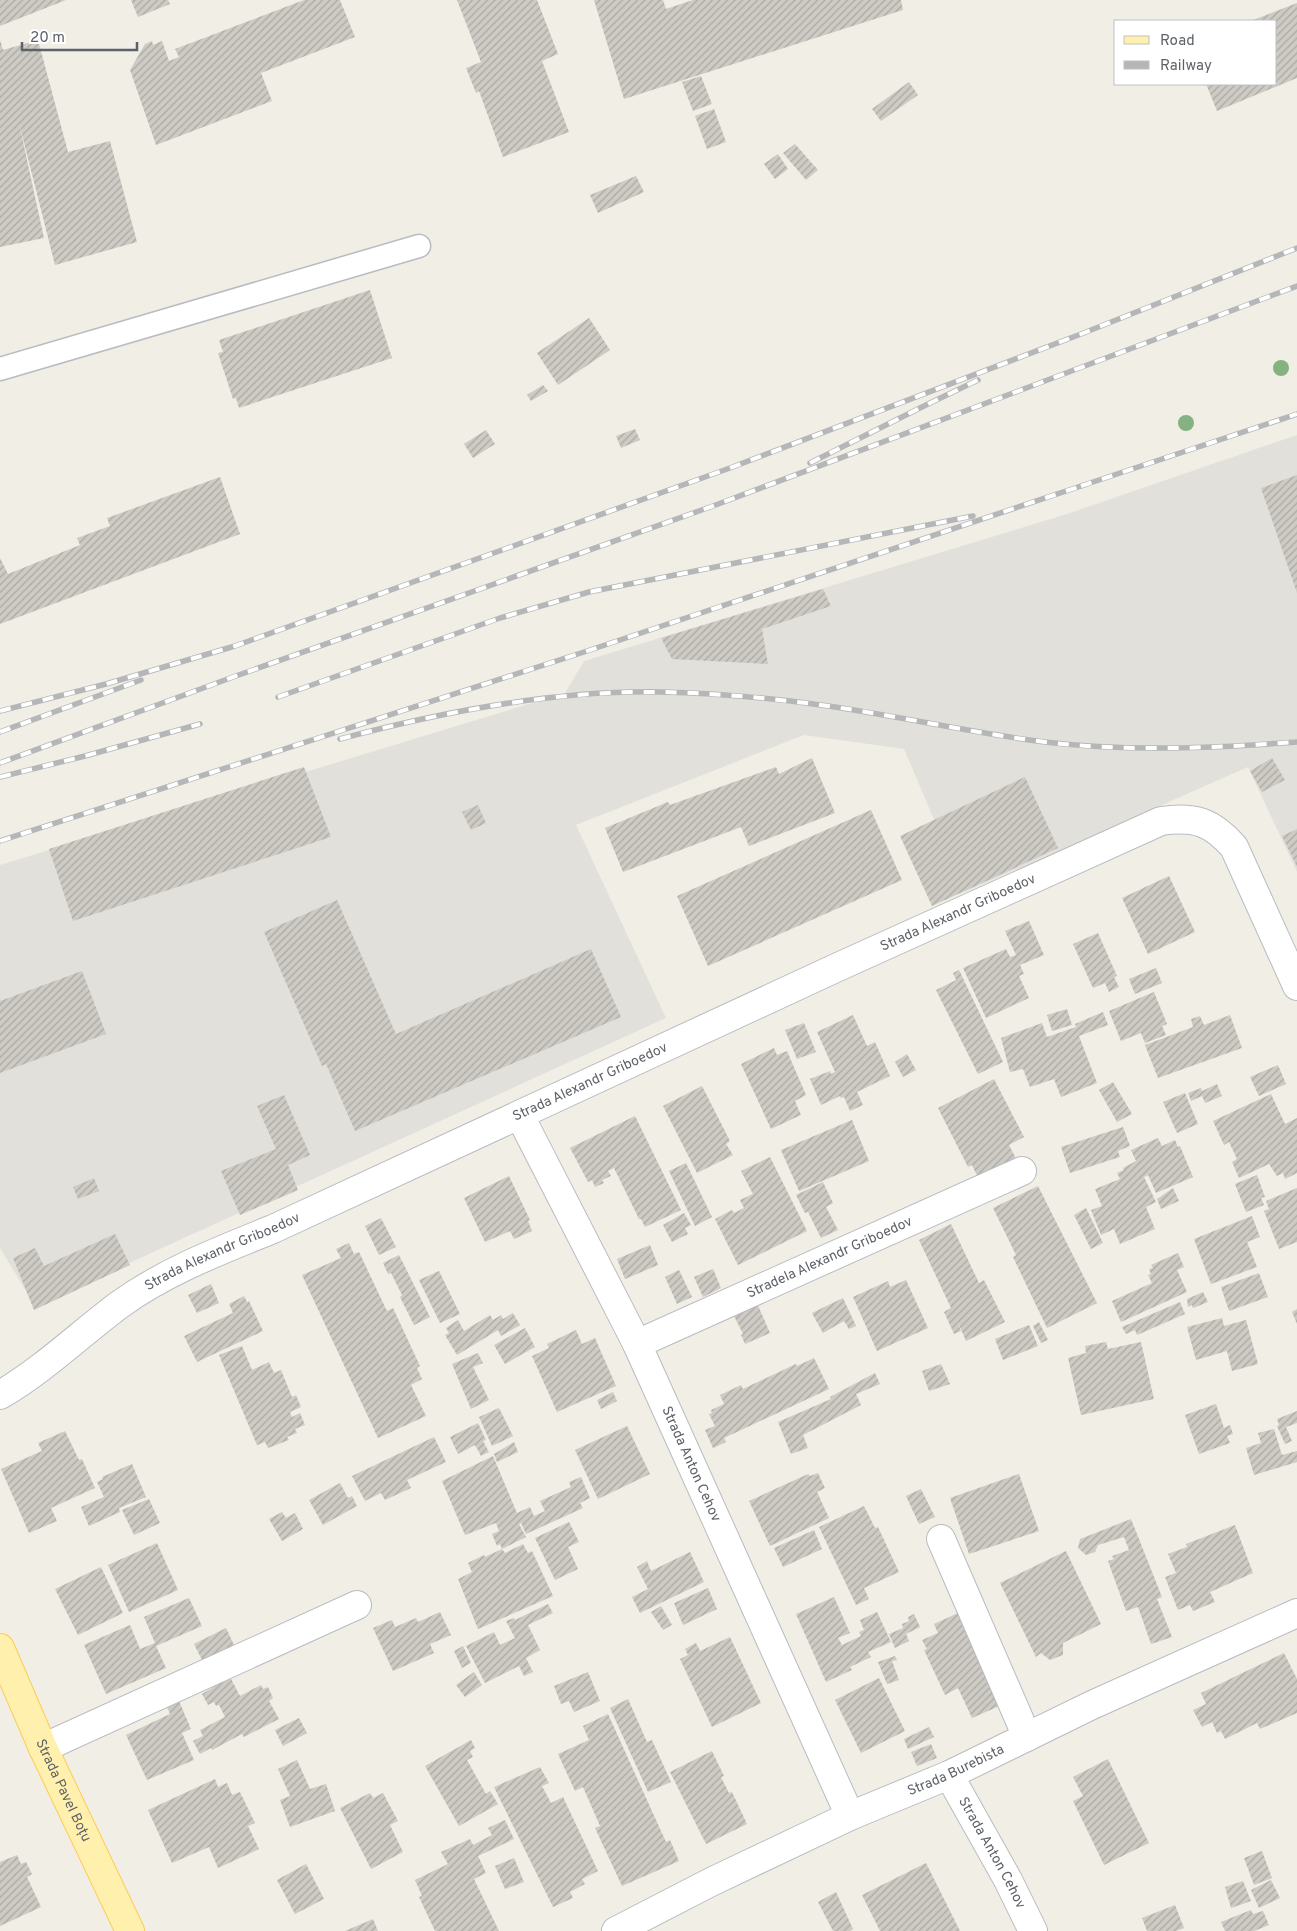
<svg xmlns="http://www.w3.org/2000/svg" width="1297" height="1931" font-family="Overpass,sans-serif">
  <style>
    .industrial { fill: #e2e0da }
    .building { fill: url(#building-hatch) }
    .lines { fill: none; stroke-linecap: round; stroke-linejoin: round }
    .lane-casing { stroke: #b8bcc0; stroke-width: 25 }
    .street-casing { stroke: #b8bcc0; stroke-width: 30 }
    .primary-casing { stroke: #ffcb51; stroke-width: 30 }
    .lane { stroke: #fff; stroke-width: 22 }
    .street { stroke: #fff; stroke-width: 28 }
    .primary { stroke: #fff0ad; stroke-width: 28 }
    .rail-casing { stroke: #b5b6b7; stroke-width: 5.5 }
    .rail { stroke: #fff; stroke-width: 4; stroke-dasharray: 11; stroke-linecap: butt }
    .tree { fill: #84b280 }
    .labels { text-anchor: middle; dominant-baseline: central; stroke-width: 4.5; stroke-linejoin: round; paint-order: stroke }
    .street-label { font-size: 14px; fill: #5d6268; stroke: #fff }
  </style>
  <defs>
    <pattern id="building-hatch" width="6" height="6" patternUnits="userSpaceOnUse" patternTransform="scale(1.25)"><rect width="6" height="6" fill="#cecbc4"/><path d="M-1 1l2-2M0 6l6-6M5 7l2-2" fill="none" stroke="#aaa8a3"/></pattern>
  </defs>
  <rect width="100%" height="100%" fill="#f1eee6"/>
  <polygon class="industrial" points="1297,435 1297,872 1248,767 965,892 904,749 804,735 576,825 666,1018 35,1306 0,1248 0,865 565,693 584,661 1067,514"/>
  <g class="building">
    <polygon points="0,0 66,0 0,26"/>
    <polygon points="131,0 168,0 170,4 138,17"/>
    <polygon points="304,0 340,0 355,37 261,73 272,101 156,145 130,70 145,44 152,41 153,45 162,41 169,61 179,57 175,49"/>
    <polygon points="457,0 537,0 558,54 542,61 569,132 503,157 479,91 476,93 466,68 481,62"/>
    <polygon points="594,0 663,0 666,9 693,0 901,0 903,10 624,99"/>
    <polygon points="1297,3 1297,78 1217,111 1206,84 1276,84 1276,21 1251,21"/>
    <polygon points="0,40 3,50 38,40 68,152 110,141 137,242 55,265 19,123 44,238 0,247"/>
    <polygon points="701,76 712,104 693,111 682,82"/>
    <polygon points="909,82 918,95 881,121 872,109"/>
    <polygon points="714,109 726,142 707,149 695,116"/>
    <polygon points="795,144 818,170 806,180 783,153"/>
    <polygon points="778,154 788,169 775,179 764,164"/>
    <polygon points="636,176 644,192 598,213 590,195"/>
    <polygon points="370,290 392,358 239,408 236,398 233,399 218,353 223,352 219,340"/>
    <polygon points="589,318 610,350 558,385 537,353"/>
    <polygon points="543,385 548,391 531,401 527,395"/>
    <polygon points="635,429 640,440 621,448 616,436"/>
    <polygon points="486,430 495,444 473,458 464,444"/>
    <polygon points="1297,475 1297,593 1261,488"/>
    <polygon points="220,477 240,534 0,624 0,558 8,574 80,545 77,538 110,526 107,518"/>
    <polygon points="823,589 831,606 762,629 768,664 672,659 661,638"/>
    <polygon points="812,758 835,813 749,846 741,827 623,872 605,828 668,802 670,805 776,767 779,774"/>
    <polygon points="1272,758 1285,780 1262,792 1250,771"/>
    <polygon points="304,767 331,837 73,921 49,849"/>
    <polygon points="1025,777 1058,848 932,906 900,836"/>
    <polygon points="478,805 486,823 471,830 462,812"/>
    <polygon points="871,810 902,880 708,966 677,896"/>
    <polygon points="1297,829 1297,867 1282,836"/>
    <polygon points="1169,876 1195,932 1148,954 1122,898"/>
    <polygon points="337,900 396,1034 591,949 621,1017 355,1131 326,1064 322,1066 264,932"/>
    <polygon points="1029,921 1044,955 1020,965 1024,974 1019,976 1029,998 986,1018 963,968 1006,949 1010,957 1016,955 1005,931"/>
    <polygon points="1098,933 1117,976 1114,977 1119,987 1109,992 1105,983 1093,988 1073,944"/>
    <polygon points="1156,968 1162,983 1135,994 1129,979"/>
    <polygon points="959,970 1003,1062 978,1074 936,990 956,980 953,973"/>
    <polygon points="82,971 106,1034 0,1073 0,1001"/>
    <polygon points="1154,992 1167,1024 1162,1026 1166,1035 1145,1043 1141,1033 1121,1041 1109,1011"/>
    <polygon points="1067,1009 1072,1025 1052,1031 1047,1015"/>
    <polygon points="1103,1012 1108,1025 1079,1036 1097,1083 1061,1097 1054,1079 1030,1087 1023,1069 1010,1072 1001,1038 1042,1023 1047,1037 1076,1027 1075,1024"/>
    <polygon points="853,1015 867,1046 875,1042 890,1076 857,1092 863,1105 850,1111 844,1097 841,1098 840,1096 821,1105 810,1079 830,1071 831,1074 835,1072 817,1032"/>
    <polygon points="1230,1015 1242,1048 1158,1078 1145,1045 1193,1027 1191,1019 1200,1016 1204,1025"/>
    <polygon points="804,1023 816,1052 797,1059 785,1030"/>
    <polygon points="774,1048 777,1055 787,1051 806,1095 795,1101 801,1115 771,1129 741,1064"/>
    <polygon points="907,1054 916,1070 903,1077 895,1062"/>
    <polygon points="1278,1065 1286,1084 1259,1096 1250,1077"/>
    <polygon points="994,1079 1024,1137 1009,1145 1020,1166 981,1184 972,1165 968,1167 938,1108"/>
    <polygon points="1113,1082 1132,1114 1117,1122 1099,1090"/>
    <polygon points="1217,1084 1222,1096 1205,1103 1202,1096 1191,1101 1188,1093 1201,1088 1202,1091"/>
    <polygon points="702,1086 730,1141 726,1144 733,1155 697,1173 663,1106"/>
    <polygon points="1185,1093 1198,1124 1177,1133 1163,1102"/>
    <polygon points="1271,1094 1285,1124 1297,1118 1297,1173 1285,1179 1283,1173 1277,1176 1269,1164 1239,1178 1232,1162 1237,1159 1229,1142 1224,1145 1213,1121"/>
    <polygon points="284,1095 310,1155 288,1165 298,1190 240,1215 221,1171 276,1149 257,1106"/>
    <polygon points="635,1116 681,1210 645,1227 641,1219 639,1219 614,1168 608,1171 611,1176 602,1180 604,1183 595,1187 592,1180 588,1182 570,1148"/>
    <polygon points="852,1120 869,1161 799,1191 781,1150"/>
    <polygon points="1123,1127 1130,1146 1118,1151 1120,1157 1070,1173 1061,1147"/>
    <polygon points="1158,1138 1162,1146 1175,1140 1178,1147 1180,1146 1193,1177 1156,1193 1148,1175 1144,1177 1156,1202 1146,1207 1155,1229 1120,1244 1114,1229 1101,1235 1091,1210 1102,1206 1095,1189 1120,1179 1117,1173 1124,1170 1123,1168 1136,1161 1131,1150"/>
    <polygon points="770,1157 807,1231 738,1265 715,1219 732,1210 734,1213 744,1208 740,1200 753,1194 741,1171"/>
    <polygon points="686,1163 712,1217 695,1226 669,1171"/>
    <polygon points="1257,1175 1265,1197 1261,1198 1264,1205 1246,1212 1235,1184"/>
    <polygon points="509,1176 530,1220 528,1221 532,1231 514,1239 510,1231 485,1242 464,1198"/>
    <polygon points="94,1178 99,1191 78,1199 73,1187"/>
    <polygon points="823,1182 833,1203 826,1207 838,1230 821,1238 808,1212 805,1213 796,1195"/>
    <polygon points="1038,1186 1097,1303 1047,1328 1013,1257 1016,1255 993,1208"/>
    <polygon points="1173,1188 1179,1201 1161,1209 1157,1199"/>
    <polygon points="1297,1188 1297,1242 1279,1249 1264,1211 1269,1209 1266,1201"/>
    <polygon points="1086,1208 1103,1243 1091,1249 1074,1215"/>
    <polygon points="684,1213 691,1225 685,1228 688,1234 672,1242 663,1225"/>
    <polygon points="1252,1216 1260,1237 1247,1242 1257,1267 1211,1284 1194,1239"/>
    <polygon points="381,1218 396,1247 379,1255 365,1226"/>
    <polygon points="951,1224 979,1283 984,1280 1005,1322 966,1341 957,1320 961,1331 954,1334 944,1312 951,1308 919,1240"/>
    <polygon points="115,1234 130,1265 34,1310 13,1258 35,1248 44,1266"/>
    <polygon points="349,1243 354,1254 359,1252 387,1311 393,1308 420,1366 417,1368 422,1379 411,1385 426,1416 378,1438 302,1275 341,1258 336,1249"/>
    <polygon points="650,1245 658,1265 625,1279 617,1259"/>
    <polygon points="1178,1253 1184,1267 1177,1270 1187,1292 1121,1322 1112,1301 1152,1283 1148,1275 1151,1274 1149,1269 1153,1268 1151,1265"/>
    <polygon points="399,1255 430,1317 414,1325 400,1297 402,1295 391,1273 388,1274 383,1263"/>
    <polygon points="713,1269 721,1288 703,1297 694,1277"/>
    <polygon points="679,1270 692,1297 677,1304 665,1277"/>
    <polygon points="439,1271 460,1314 440,1323 419,1280"/>
    <polygon points="1259,1273 1268,1297 1229,1311 1221,1287"/>
    <polygon points="906,1280 928,1328 877,1351 853,1297 888,1281 890,1287"/>
    <polygon points="211,1284 219,1303 197,1313 188,1295"/>
    <polygon points="1203,1292 1208,1302 1193,1308 1192,1305 1188,1307 1187,1299"/>
    <polygon points="244,1296 247,1302 249,1301 263,1331 197,1362 184,1336 233,1313 229,1304"/>
    <polygon points="843,1298 856,1326 849,1329 844,1321 823,1333 812,1313"/>
    <polygon points="1180,1302 1185,1314 1137,1335 1135,1330 1126,1334 1122,1327"/>
    <polygon points="757,1303 770,1333 745,1344 741,1335 743,1334 733,1314"/>
    <polygon points="1297,1309 1297,1324 1292,1312"/>
    <polygon points="513,1313 520,1325 501,1336 498,1330 457,1355 445,1335 449,1333 446,1328 458,1320 464,1331 490,1315 493,1320 501,1315 503,1319"/>
    <polygon points="1222,1318 1224,1326 1246,1320 1258,1364 1232,1371 1227,1351 1196,1360 1187,1327"/>
    <polygon points="1039,1322 1048,1340 1041,1343 1033,1326"/>
    <polygon points="1029,1325 1038,1346 1003,1360 995,1339"/>
    <polygon points="525,1328 535,1347 505,1364 494,1345"/>
    <polygon points="576,1330 582,1344 595,1338 616,1386 557,1412 532,1356 549,1348 547,1344"/>
    <polygon points="1106,1342 1108,1349 1141,1342 1154,1399 1081,1415 1068,1358 1086,1353 1085,1346"/>
    <polygon points="242,1346 252,1370 269,1362 274,1373 281,1370 292,1397 296,1395 301,1407 290,1412 292,1417 300,1413 305,1425 295,1429 297,1433 287,1437 289,1440 268,1448 265,1442 257,1445 219,1355"/>
    <polygon points="478,1353 483,1363 473,1367 489,1400 471,1409 452,1364"/>
    <polygon points="814,1358 829,1389 724,1438 726,1442 713,1448 705,1430 715,1426 709,1414 712,1413 711,1410 724,1404 720,1395 741,1385 743,1389 796,1364 797,1366"/>
    <polygon points="941,1364 950,1384 929,1391 922,1371"/>
    <polygon points="875,1373 880,1384 856,1394 861,1405 803,1435 808,1448 791,1454 778,1422 831,1399 830,1397"/>
    <polygon points="613,1392 617,1401 601,1409 597,1400"/>
    <polygon points="1216,1404 1224,1428 1230,1425 1233,1434 1227,1436 1230,1443 1199,1454 1185,1415"/>
    <polygon points="499,1408 513,1436 492,1446 479,1417"/>
    <polygon points="1297,1411 1297,1423 1286,1427 1292,1441 1285,1444 1277,1426 1279,1425 1277,1419"/>
    <polygon points="478,1423 486,1440 483,1441 489,1452 481,1456 475,1445 458,1454 450,1437"/>
    <polygon points="627,1426 650,1474 598,1499 575,1450"/>
    <polygon points="1274,1429 1282,1455 1297,1451 1297,1462 1254,1475 1246,1448 1261,1443 1258,1433"/>
    <polygon points="65,1431 79,1460 82,1459 95,1488 51,1508 57,1521 29,1533 1,1469 42,1451 38,1443"/>
    <polygon points="434,1437 446,1462 407,1480 411,1488 385,1500 381,1493 365,1501 352,1476"/>
    <polygon points="514,1442 518,1452 497,1462 494,1454"/>
    <polygon points="493,1456 517,1513 530,1507 534,1516 545,1511 540,1501 571,1487 569,1482 581,1477 590,1498 580,1503 583,1508 526,1534 521,1523 519,1524 526,1537 502,1549 500,1544 497,1546 492,1534 499,1531 496,1523 465,1535 442,1481"/>
    <polygon points="132,1464 146,1497 119,1508 120,1512 89,1526 81,1507 104,1497 97,1482 103,1479 102,1477"/>
    <polygon points="818,1473 825,1488 817,1492 829,1518 770,1546 749,1501 808,1474 810,1476"/>
    <polygon points="1019,1474 1039,1531 969,1554 950,1498"/>
    <polygon points="340,1483 348,1498 352,1496 357,1506 323,1525 309,1500"/>
    <polygon points="921,1489 935,1517 919,1524 906,1496"/>
    <polygon points="149,1499 160,1523 134,1535 122,1510"/>
    <polygon points="864,1506 875,1528 878,1527 899,1572 864,1588 869,1599 856,1605 819,1527"/>
    <polygon points="282,1512 286,1518 295,1513 303,1529 282,1541 269,1519"/>
    <polygon points="1131,1519 1162,1597 1157,1599 1172,1637 1151,1644 1138,1607 1126,1611 1108,1561 1114,1559 1112,1556 1129,1550 1124,1537 1098,1545 1095,1552 1086,1555 1078,1548 1080,1539"/>
    <polygon points="569,1522 579,1542 568,1547 578,1569 555,1580 535,1538"/>
    <polygon points="1235,1525 1253,1573 1210,1592 1215,1602 1193,1611 1190,1605 1178,1610 1165,1577 1176,1573 1168,1554 1187,1547 1186,1544"/>
    <polygon points="814,1530 822,1549 783,1567 774,1548"/>
    <polygon points="157,1543 178,1590 129,1612 108,1565"/>
    <polygon points="523,1544 528,1553 532,1551 553,1596 478,1629 458,1579 472,1572 468,1563 484,1555 485,1557 502,1549 505,1553"/>
    <polygon points="1066,1551 1101,1624 1063,1643 1063,1655 1050,1660 1041,1653 1036,1657 1000,1583"/>
    <polygon points="690,1552 704,1582 640,1613 632,1597 648,1589 637,1567 647,1561 651,1571"/>
    <polygon points="101,1567 123,1613 78,1635 55,1589"/>
    <polygon points="708,1588 717,1609 683,1625 674,1603"/>
    <polygon points="834,1597 850,1633 838,1638 842,1645 861,1636 859,1632 864,1630 860,1620 877,1612 891,1642 868,1652 871,1657 850,1667 852,1670 826,1682 796,1614"/>
    <polygon points="189,1598 202,1626 156,1646 166,1668 106,1694 84,1645 130,1625 140,1649 155,1643 144,1617"/>
    <polygon points="548,1604 553,1613 528,1625 540,1650 526,1658 533,1672 524,1676 519,1666 485,1683 466,1646 494,1632 500,1645 515,1638 506,1621 514,1618 515,1620"/>
    <polygon points="661,1606 672,1625 663,1630 651,1612"/>
    <polygon points="440,1612 451,1635 430,1644 434,1653 393,1671 373,1628 392,1620 395,1627 416,1618 418,1622"/>
    <polygon points="958,1613 1004,1704 972,1718 958,1688 945,1695 924,1650 927,1649 922,1640 938,1633 934,1624"/>
    <polygon points="914,1614 920,1627 906,1634 909,1641 895,1648 889,1634 903,1628 902,1624 909,1621 908,1617"/>
    <polygon points="226,1628 235,1647 203,1662 194,1644"/>
    <polygon points="730,1637 761,1703 712,1727 680,1659 688,1655 685,1649 696,1643 700,1651"/>
    <polygon points="463,1646 471,1663 462,1668 454,1651"/>
    <polygon points="1284,1653 1297,1679 1297,1713 1260,1729 1257,1723 1225,1739 1221,1731 1217,1733 1212,1722 1202,1727 1193,1710 1206,1704 1201,1693"/>
    <polygon points="895,1656 897,1660 892,1661 899,1680 887,1684 878,1662"/>
    <polygon points="474,1672 482,1685 465,1697 456,1685"/>
    <polygon points="588,1672 600,1701 574,1712 569,1701 561,1704 554,1686"/>
    <polygon points="228,1673 240,1696 261,1685 263,1689 268,1687 273,1698 269,1701 279,1719 244,1737 242,1734 212,1750 211,1748 200,1754 193,1741 203,1736 200,1730 225,1717 219,1705 216,1706 214,1702 208,1705 202,1694 212,1688 208,1681"/>
    <polygon points="879,1678 905,1731 861,1753 835,1700"/>
    <polygon points="628,1699 647,1742 652,1740 671,1782 648,1792 610,1708"/>
    <polygon points="179,1701 191,1729 182,1733 194,1760 147,1780 126,1735 170,1714 167,1707"/>
    <polygon points="608,1714 666,1842 670,1840 679,1861 622,1886 595,1828 600,1826 583,1787 575,1791 558,1754 589,1740 583,1726"/>
    <polygon points="299,1718 307,1733 283,1746 275,1730"/>
    <polygon points="929,1727 934,1737 908,1749 904,1739"/>
    <polygon points="471,1740 475,1748 470,1751 473,1757 467,1760 486,1794 490,1791 498,1804 459,1826 425,1766"/>
    <polygon points="931,1744 937,1758 917,1766 911,1752"/>
    <polygon points="712,1751 724,1776 721,1777 729,1793 732,1792 747,1824 706,1844 670,1772"/>
    <polygon points="1108,1759 1149,1843 1104,1865 1073,1801 1083,1796 1073,1777"/>
    <polygon points="297,1760 310,1789 326,1784 335,1811 290,1827 280,1800 290,1796 278,1769"/>
    <polygon points="540,1767 549,1783 542,1786 551,1803 563,1797 598,1871 582,1879 585,1884 570,1892 573,1898 553,1907 494,1787"/>
    <polygon points="215,1779 218,1787 227,1783 232,1795 240,1792 255,1823 248,1826 259,1849 218,1868 209,1847 172,1863 148,1810"/>
    <polygon points="370,1793 373,1798 383,1793 398,1821 390,1825 403,1852 371,1869 340,1808"/>
    <polygon points="505,1820 514,1839 478,1856 486,1873 474,1879 499,1931 435,1931 419,1897 422,1896 415,1880 448,1864 441,1852 470,1839 473,1845 492,1835 488,1828"/>
    <polygon points="1262,1851 1272,1878 1254,1885 1244,1858"/>
    <polygon points="17,1855 21,1864 26,1862 32,1874 27,1877 41,1907 0,1926 0,1862"/>
    <polygon points="514,1858 524,1882 505,1889 495,1866"/>
    <polygon points="926,1863 960,1931 880,1931 862,1895"/>
    <polygon points="306,1864 324,1899 295,1914 277,1880"/>
    <polygon points="1271,1880 1280,1898 1259,1908 1251,1890"/>
    <polygon points="1243,1881 1251,1901 1231,1908 1225,1887"/>
    <polygon points="836,1892 853,1929 850,1931 833,1931 818,1902"/>
    <polygon points="1175,1905 1184,1928 1176,1931 1147,1931 1142,1918"/>
    <polygon points="1251,1910 1253,1914 1263,1911 1269,1925 1254,1931 1225,1931 1221,1922"/>
    <polygon points="373,1919 378,1931 345,1931"/>
  </g>
  <g class="lines">
    <g class="lane-casing">
      <polyline id="lane" points="0,369 419,246"/>
    </g>
    <g class="street-casing">
      <g id="street">
        <path id="s1" d="M520 1116 637 1344 850 1816"/>
        <path id="s2" d="M637 1344 1022 1171"/>
        <path id="s3" d="M0 1395C43 1370 79 1335 119 1305 166 1271 219 1251 273 1229L838 967 1161 821C1195 816 1212 822 1234 847L1297 986"/>
        <polyline points="941,1539 1027,1737"/>
        <polyline points="43,1748 357,1605"/>
        <path id="s4" d="M949 1775 1008 1880 1033 1931"/>
        <path id="s5" d="M616 1931 711 1882 850 1816 949 1775 1092 1705 1297 1613"/>
      </g>
    </g>
    <g class="primary-casing">
      <g id="primary">
        <path id="s6" d="M0 1648 43 1748 130 1931"/>
      </g>
    </g>
    <use href="#lane" class="lane"/>
    <use href="#street" class="street"/>
    <use href="#primary" class="primary"/>
    <g class="rail-casing">
      <g id="rail">
        <polyline points="810,463 928,404 978,380"/>
        <polyline points="1081,486 1297,414"/>
        <polyline points="278,697 500,618 589,592 973,516"/>
        <polyline points="0,711 106,684 235,646 730,468 1081,334 1297,248"/>
        <polyline points="0,732 141,680"/>
        <path d="M340 739C441 712 557 690 661 692 709 693 758 697 806 703 886 713 965 732 1045 742 1129 752 1213 748 1297 742"/>
        <polyline points="0,763 233,677 713,506 1297,286"/>
        <polyline points="0,777 85,756 200,724"/>
        <polyline points="0,841 584,652 1087,484"/>
      </g>
    </g>
    <use href="#rail" class="rail"/>
  </g>
  <g class="tree">
    <circle cx="1281" cy="368" r="8"/>
    <circle cx="1186" cy="423" r="8"/>
  </g>
  <g class="labels">
    <g class="street-label">
      <text stroke="none"><textPath href="#s3" startOffset="1076">Strada Alexandr Griboedov</textPath></text>
      <text stroke="none"><textPath href="#s3" startOffset="671">Strada Alexandr Griboedov</textPath></text>
      <text stroke="none"><textPath href="#s3" startOffset="266">Strada Alexandr Griboedov</textPath></text>
      <text stroke="none"><textPath href="#s2" startOffset="211">Stradela Alexandr Griboedov</textPath></text>
      <text stroke="none"><textPath href="#s1" startOffset="388">Strada Anton Cehov</textPath></text>
      <text stroke="none"><textPath href="#s5" startOffset="376">Strada Burebista</textPath></text>
      <text stroke="none"><textPath href="#s6" startOffset="156">Strada Pavel Boțu</textPath></text>
      <text stroke="none"><textPath href="#s4" startOffset="89">Strada Anton Cehov</textPath></text>
    </g>
  </g>
  <rect x="1114" y="20" width="162" height="65" fill="#ffffff" stroke="#bec0c3"/>
  <rect x="1124" y="36" width="25" height="8" fill="#fff0ad" stroke="#bec0c3"/>
  <text x="1160" y="45" font-size="15" fill="#5d6268">Road</text>
  <rect x="1124" y="61" width="25" height="8" fill="#b5b6b7" stroke="#bec0c3"/>
  <text x="1160" y="70" font-size="15" fill="#5d6268">Railway</text>
  <path d="M22 42v8h115v-8" fill="none" stroke="#5d6268" stroke-width="2.5"/>
  <text x="30" y="42" font-size="15" fill="#5d6268" stroke="#ffffff" stroke-width="4" paint-order="stroke">20 m</text>
</svg>
